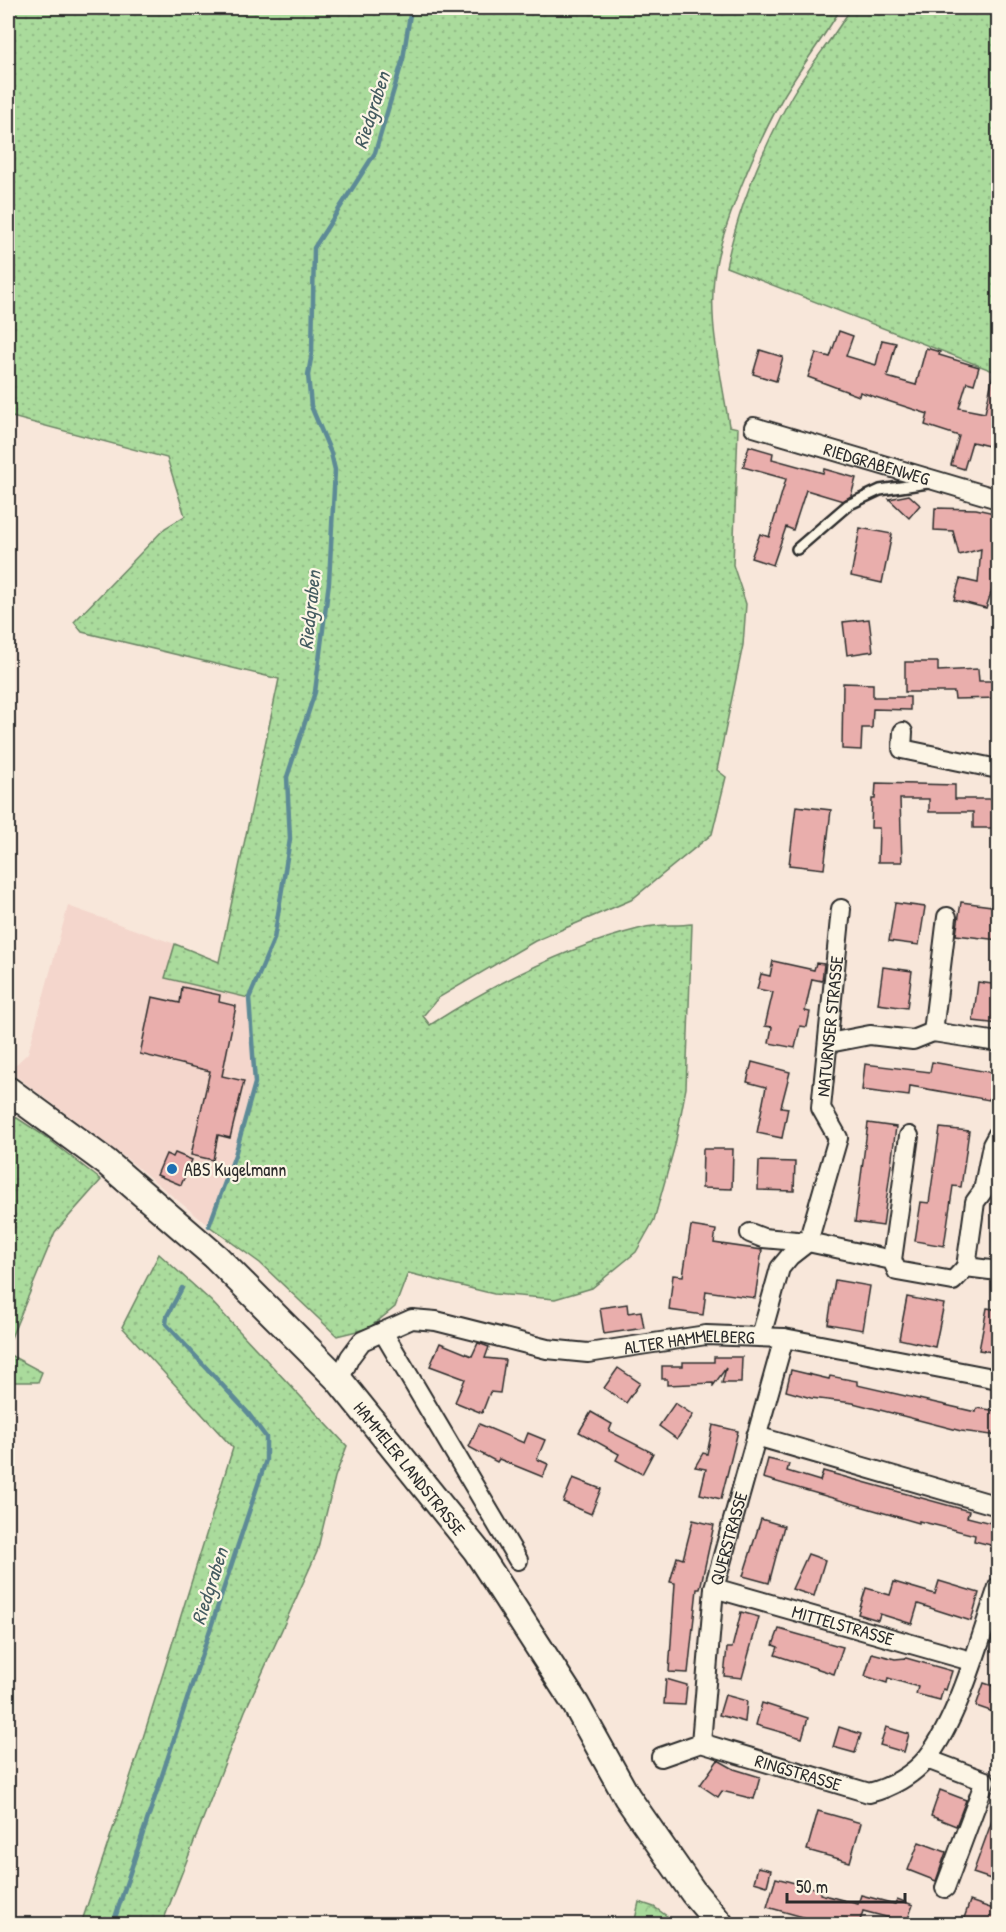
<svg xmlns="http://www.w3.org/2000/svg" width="1006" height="1932" font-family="'Patrick Hand',sans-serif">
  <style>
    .built { fill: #f4d6cc }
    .grass { fill: url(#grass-dots); stroke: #6a8364; stroke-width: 1.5 }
    .park { fill: url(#park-crowns); stroke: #6a8364; stroke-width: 1.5 }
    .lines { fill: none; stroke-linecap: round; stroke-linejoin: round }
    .stream { stroke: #5d8a96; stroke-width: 4.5 }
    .building { fill: #e9aeac; stroke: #2b2b2b; stroke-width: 1.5 }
    .lane-casing { stroke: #2b2b2b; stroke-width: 14 }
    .street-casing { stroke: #2b2b2b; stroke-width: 22 }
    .secondary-casing { stroke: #2b2b2b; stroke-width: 30 }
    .lane { stroke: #fcf5e5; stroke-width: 9 }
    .street { stroke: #fcf5e5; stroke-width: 18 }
    .secondary { stroke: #fcf5e5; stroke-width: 26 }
    .poi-dot { fill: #1f6fb2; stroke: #fcf5e5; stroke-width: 2 }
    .labels { text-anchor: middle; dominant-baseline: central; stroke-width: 4.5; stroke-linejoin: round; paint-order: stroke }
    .street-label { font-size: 18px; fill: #2b2b2b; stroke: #fcf5e5 }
    .poi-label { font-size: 18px; fill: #2b2b2b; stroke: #fcf5e5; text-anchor: start }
    .water-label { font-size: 20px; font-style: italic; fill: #445b60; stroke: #fcf5e5 }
  </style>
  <defs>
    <pattern id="grass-dots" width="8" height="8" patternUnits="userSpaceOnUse" patternTransform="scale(1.5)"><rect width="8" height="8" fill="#aadb9c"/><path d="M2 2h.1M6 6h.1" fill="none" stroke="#92bc87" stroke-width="1.8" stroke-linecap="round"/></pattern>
    <pattern id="park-crowns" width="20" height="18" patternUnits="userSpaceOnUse" patternTransform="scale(1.5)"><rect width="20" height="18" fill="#aadb9c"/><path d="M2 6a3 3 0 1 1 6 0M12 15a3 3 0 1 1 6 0" fill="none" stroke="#92bc87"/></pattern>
  </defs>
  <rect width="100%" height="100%" fill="#f8e7da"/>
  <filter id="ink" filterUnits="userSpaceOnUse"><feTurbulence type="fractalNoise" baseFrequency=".0167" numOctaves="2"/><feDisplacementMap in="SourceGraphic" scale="12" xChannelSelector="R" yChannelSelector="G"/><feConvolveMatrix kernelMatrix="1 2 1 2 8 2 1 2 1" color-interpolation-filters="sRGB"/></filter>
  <g filter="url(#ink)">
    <polygon class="built" points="68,906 175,944 166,978 249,998 255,1083 235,1155 209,1226 126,1158 9,1071 28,1053"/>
    <g class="grass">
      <path d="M8 8H841C823 39 800 68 782 99 758 142 730 208 718 255 704 311 721 371 729 426L738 428 733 565 746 604 743 645 717 770 726 777 712 834 631 900 535 941 438 998 423 1016 430 1025C495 983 566 947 642 928 657 924 676 926 692 924L686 1088 675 1145 654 1220 636 1252 592 1288 555 1299 494 1294 408 1273 395 1307 369 1328 337 1336 260 1263 209 1226 235 1155 255 1083 249 998 165 978 175 944 219 962 279 679 82 632 74 622 165 528 185 516 167 458 8 416Z"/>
      <path d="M851 8H998V373L726 267C738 209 762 151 790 99 808 67 833 39 851 8Z"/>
      <polygon points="8,1112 46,1137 101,1180 55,1232 8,1345"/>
      <polygon points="159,1254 211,1301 347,1446 335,1477 317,1552 245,1711 162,1924 81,1924 138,1754 233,1448 122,1327"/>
      <polygon points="8,1354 42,1372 38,1382 8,1382"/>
    </g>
    <polygon class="park" points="639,1902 654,1907 678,1924 634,1924"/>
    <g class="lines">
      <g class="stream">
        <polyline points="209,1226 235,1155 255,1083 249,998 274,939 290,839 287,777 315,692 329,582 335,470 331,453 311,406 308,375 312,353 314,248 375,153 403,59 411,8"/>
        <polyline points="113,1924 266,1460 266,1437 248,1413 166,1324 167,1316 182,1288"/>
      </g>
    </g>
    <g class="building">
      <polygon points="839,331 853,336 846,356 876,365 882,340 896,343 887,377 916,385 926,348 940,352 939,355 979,367 974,384 967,382 959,408 985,413 993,375 999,375 999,423 993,447 972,442 964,469 951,465 959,436 925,425 928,414 860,392 859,396 808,377 816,353 830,357"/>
      <polygon points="760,350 783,357 776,381 753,374"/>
      <polygon points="749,446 773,453 772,459 823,473 824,469 856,478 851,496 843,501 806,490 793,530 786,527 773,565 751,558 760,534 769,537 786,479 743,467"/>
      <polygon points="909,495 920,505 909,518 889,499"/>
      <polygon points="935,508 976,509 999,514 999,569 986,608 954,600 960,579 978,583 981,549 959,555 953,531 934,530"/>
      <polygon points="860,528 892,534 882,583 851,576"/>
      <polygon points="869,619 873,651 847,655 843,622"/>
      <polygon points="905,662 938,662 938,671 978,669 979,681 999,681 999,698 955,699 954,692 905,692"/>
      <polygon points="843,683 873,684 873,697 910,697 910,710 873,709 872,728 862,728 861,750 842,749"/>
      <polygon points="876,783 955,785 955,799 999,799 999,828 973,828 973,812 929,812 929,799 900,799 902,862 878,862 879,828 871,828 872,799 875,799"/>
      <polygon points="796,806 831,810 824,869 789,865"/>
      <polygon points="961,902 999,907 999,940 956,935"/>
      <polygon points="895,903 925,907 919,945 889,941"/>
      <polygon points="773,961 814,970 816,963 824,964 822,981 812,979 805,1011 810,1012 807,1027 800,1026 795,1048 769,1043 772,1027 765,1026 773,992 757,989 761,974 770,976"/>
      <polygon points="883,967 912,971 907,1008 878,1004"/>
      <polygon points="978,982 999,985 999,1024 973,1021"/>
      <polygon points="182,987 220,995 219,1002 236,1006 222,1076 244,1081 230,1138 218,1135 213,1160 191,1155 210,1071 140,1054 152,997 180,1003"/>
      <polygon points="752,1062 790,1072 781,1107 788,1108 782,1138 757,1133 766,1087 747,1082"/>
      <polygon points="932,1062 994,1073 989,1100 910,1086 909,1096 862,1090 865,1064 930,1072"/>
      <polygon points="868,1123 896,1127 883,1226 855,1222"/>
      <polygon points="940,1128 969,1131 961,1187 953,1186 944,1246 915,1241 921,1202 929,1203"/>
      <polygon points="703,1149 733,1149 732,1189 702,1188"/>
      <polygon points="175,1153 192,1160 181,1185 157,1175 166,1154 173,1157"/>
      <polygon points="759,1161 795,1162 794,1191 758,1190"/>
      <polygon points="691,1226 716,1230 714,1243 762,1250 755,1298 706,1291 703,1315 669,1310 673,1275 683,1276"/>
      <polygon points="835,1280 870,1286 863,1330 828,1324"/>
      <polygon points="907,1297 944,1304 935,1347 899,1339"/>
      <polygon points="627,1304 628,1313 641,1311 644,1328 604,1334 600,1308"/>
      <polygon points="987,1308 999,1310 999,1353 979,1350"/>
      <polygon points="440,1343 472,1356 478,1343 481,1344 489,1347 485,1358 505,1360 500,1393 490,1392 482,1413 455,1402 465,1379 430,1366"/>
      <polygon points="714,1357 742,1357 741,1383 722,1383 726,1368 713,1386 713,1383 667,1385 667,1379 662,1379 662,1366 683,1366 683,1362 714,1362"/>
      <polygon points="618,1368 640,1383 626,1403 604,1388"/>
      <polygon points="791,1370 829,1379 830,1376 857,1381 857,1385 976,1412 977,1408 999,1411 999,1436 961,1431 853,1403 811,1398 786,1391"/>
      <polygon points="675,1403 693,1415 677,1439 659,1426"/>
      <polygon points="591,1412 612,1424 609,1431 653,1453 642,1474 616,1460 619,1454 579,1432"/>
      <polygon points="479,1424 524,1443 528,1433 545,1440 537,1459 548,1464 543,1477 499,1459 497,1462 469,1447"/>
      <polygon points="713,1425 738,1431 721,1499 700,1494 706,1469 695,1467 703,1453 707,1454"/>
      <polygon points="768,1459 789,1464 787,1471 820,1481 823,1471 969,1511 967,1517 999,1525 999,1547 974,1541 975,1535 919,1521 919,1523 763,1478"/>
      <polygon points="573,1478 601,1489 591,1514 563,1502"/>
      <polygon points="761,1519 784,1526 769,1583 743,1576"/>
      <polygon points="693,1520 714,1525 700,1589 697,1589 688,1673 669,1672 675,1583 670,1582 677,1557 683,1559"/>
      <polygon points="808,1554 825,1560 814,1596 792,1589"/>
      <polygon points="939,1581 979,1593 971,1621 918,1604 912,1624 880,1614 878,1620 858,1614 866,1588 890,1595 894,1582 935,1594"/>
      <polygon points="741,1612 759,1617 742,1678 724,1676 727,1648 732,1648"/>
      <polygon points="779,1629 843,1647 834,1674 775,1655 778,1647 773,1645"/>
      <polygon points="872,1653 895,1659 906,1658 952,1671 946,1690 943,1689 940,1700 916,1694 918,1687 888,1678 887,1683 865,1676"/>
      <polygon points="666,1679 687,1685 685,1705 664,1704"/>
      <polygon points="984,1683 999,1688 999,1714 976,1706"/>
      <polygon points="725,1695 747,1701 745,1722 719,1715"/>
      <polygon points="762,1703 808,1718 802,1738 756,1725"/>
      <polygon points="839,1727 861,1734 855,1753 833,1747"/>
      <polygon points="886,1727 909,1734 904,1752 880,1745"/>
      <polygon points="718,1760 734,1769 760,1777 754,1799 722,1791 718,1797 700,1785"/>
      <polygon points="940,1790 966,1800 956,1826 931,1816"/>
      <polygon points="997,1807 999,1869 994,1880 973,1873"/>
      <polygon points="818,1811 861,1823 850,1862 807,1850"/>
      <polygon points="919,1842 946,1852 936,1881 908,1870"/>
      <polygon points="758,1867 771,1870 767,1886 754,1882"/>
      <polygon points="776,1878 821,1890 820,1894 858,1904 861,1895 895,1904 897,1899 913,1905 906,1924 895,1924 888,1922 890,1918 863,1911 859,1924 820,1924 821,1922 767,1907"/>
      <polygon points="970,1901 999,1911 999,1924 962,1924"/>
    </g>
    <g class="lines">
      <g class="lane-casing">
        <polyline id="lane" points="797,549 848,505 880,490 928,483"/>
      </g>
      <g class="street-casing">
        <g id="street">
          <path id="s1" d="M754 427 998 499"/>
          <polyline points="903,732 902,749 998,769"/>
          <polyline points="933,1032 947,917"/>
          <polyline points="829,1043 870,1035 913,1040 933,1032 998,1042"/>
          <polyline points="750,1233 763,1238 808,1242 892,1260 897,1271 953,1281 966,1267 998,1271"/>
          <polyline points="892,1260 909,1136"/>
          <polyline points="966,1267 975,1202 983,1191 992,1145 998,1134"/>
          <polyline points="383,1332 518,1560"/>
          <path id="s2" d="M761 1336 780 1268 790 1256 808 1242 838 1138 821 1108 841 909"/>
          <path id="s3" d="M339 1380 350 1357 362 1341 412 1319 436 1321 547 1349 588 1353 706 1335 784 1338 998 1379"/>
          <polyline points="756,1436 998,1506"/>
          <path id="s4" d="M714 1588 971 1661"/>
          <path id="s5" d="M701 1743 714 1588 784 1338"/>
          <path id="s6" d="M661 1757 701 1743 869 1793C890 1788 913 1775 927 1758 959 1718 981 1636 998 1587"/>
          <polyline points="927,1759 985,1781 945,1888"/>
        </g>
      </g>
      <g class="secondary-casing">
        <g id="secondary">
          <path id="s7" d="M8 1090 106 1162 216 1257 339 1380 476 1550 576 1705 627 1797 693 1892 720 1924"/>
        </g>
      </g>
      <use href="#lane" class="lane"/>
      <use href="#street" class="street"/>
      <use href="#secondary" class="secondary"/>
    </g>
  </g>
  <circle class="poi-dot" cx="172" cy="1169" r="6"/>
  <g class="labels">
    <g class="street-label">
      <text stroke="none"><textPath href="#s1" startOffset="128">RIEDGRABENWEG</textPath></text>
      <text stroke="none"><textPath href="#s2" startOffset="334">NATURNSER STRASSE</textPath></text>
      <text stroke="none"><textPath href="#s3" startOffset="382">ALTER HAMMELBERG</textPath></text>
      <text stroke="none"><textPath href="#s7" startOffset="554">HAMMELER LANDSTRASSE</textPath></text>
      <text stroke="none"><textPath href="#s5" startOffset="207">QUERSTRASSE</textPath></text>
      <text stroke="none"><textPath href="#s4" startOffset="134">MITTELSTRASSE</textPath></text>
      <text stroke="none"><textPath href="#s6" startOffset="144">RINGSTRASSE</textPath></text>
    </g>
    <g class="poi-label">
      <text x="184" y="1169">ABS Kugelmann</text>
    </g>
    <g class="water-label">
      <text transform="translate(371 110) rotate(-72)">Riedgraben</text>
      <text transform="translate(309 610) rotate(-84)">Riedgraben</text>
      <text transform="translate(209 1586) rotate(-72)">Riedgraben</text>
    </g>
  </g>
  <rect width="1006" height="1932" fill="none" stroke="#fcf5e5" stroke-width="30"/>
  <rect x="15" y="15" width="976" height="1902" fill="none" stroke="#2b2b2b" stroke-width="2" filter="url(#ink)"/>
  <path d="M787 1893v9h118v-9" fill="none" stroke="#2b2b2b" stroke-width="3"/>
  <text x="796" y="1893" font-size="18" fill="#2b2b2b" stroke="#fcf5e5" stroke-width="4.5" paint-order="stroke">50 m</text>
</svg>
